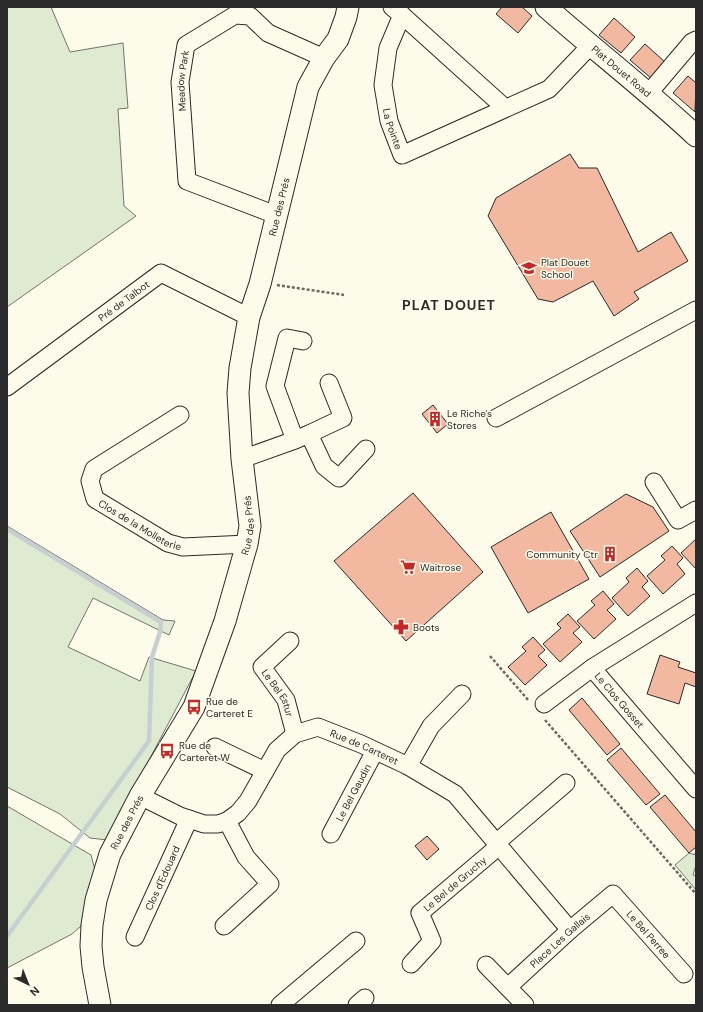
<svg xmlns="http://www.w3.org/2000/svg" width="703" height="1012" font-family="'DM Sans',sans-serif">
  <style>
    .green { fill: #deebd1; stroke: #74746e }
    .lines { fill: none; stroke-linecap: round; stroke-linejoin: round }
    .stream { stroke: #c7d0d0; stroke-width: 4.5 }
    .building { fill: #f2b8a0; stroke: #2b2b2b }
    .minor-casing { stroke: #2b2b2b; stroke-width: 19 }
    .major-casing { stroke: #2b2b2b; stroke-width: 23 }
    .path { stroke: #6a6964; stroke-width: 2.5; stroke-dasharray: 3 2; stroke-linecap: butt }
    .minor { stroke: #fdfbea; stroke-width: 17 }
    .major { stroke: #fdfbea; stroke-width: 21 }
    .labels { text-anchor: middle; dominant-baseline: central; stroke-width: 3; stroke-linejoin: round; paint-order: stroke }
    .street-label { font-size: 10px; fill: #2b2b2b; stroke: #fdfbea }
    .poi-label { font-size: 10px; fill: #2b2b2b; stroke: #fdfbea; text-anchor: start }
    .district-label { font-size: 14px; font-weight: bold; letter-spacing: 1px; fill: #2b2b2b; stroke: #fdfbea }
  </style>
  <rect width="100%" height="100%" fill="#fdfbea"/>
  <g class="green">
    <polygon points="7,7 51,7 70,52 123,43 128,108 118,109 124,206 136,216 7,307"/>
    <polygon points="7,526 163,620 175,621 169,635 93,598 68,647 140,681 149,657 196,671 107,840 90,838 60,814 7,787"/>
    <polygon points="7,806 91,855 95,870 81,926 72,934 7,968"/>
    <polygon points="689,853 696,855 696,865 693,875 696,876 696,890 675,865"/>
  </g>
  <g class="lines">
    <polyline class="stream" points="7,529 161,622 160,632 152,657 149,741 7,936"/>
  </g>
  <g class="building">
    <polygon points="502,7 522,7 532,16 518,33 496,14"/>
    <polygon points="614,18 635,37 621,53 599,35"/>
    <polygon points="645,44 666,63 652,79 630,60"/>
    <polygon points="688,76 696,83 695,112 673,93"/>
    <polygon points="570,154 579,168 597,168 638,252 671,232 688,261 634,292 639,299 614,316 593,281 553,302 538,299 488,216 496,198"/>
    <polygon points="433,405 448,424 437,433 422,414"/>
    <polygon points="413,493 483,572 406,641 334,561"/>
    <polygon points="626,494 653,507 669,531 600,577 570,531"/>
    <polygon points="551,512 589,579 528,613 491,547"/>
    <polygon points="696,539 696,569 681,553"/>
    <polygon points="672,546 683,558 677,564 685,574 663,594 647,576 665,560 661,556"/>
    <polygon points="637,568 648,581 642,587 650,596 628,616 612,598 629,582 626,578"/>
    <polygon points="603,591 614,604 607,610 616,619 594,639 577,621 595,605 591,601"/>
    <polygon points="568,614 580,627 573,633 582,642 560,662 543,644 561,628 557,624"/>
    <polygon points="533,637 545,650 538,656 547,665 525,685 508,667 526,651 522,647"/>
    <polygon points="660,655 680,662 678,667 696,673 696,687 685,683 679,704 647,694"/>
    <polygon points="582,698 620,744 607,755 569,710"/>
    <polygon points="621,748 660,794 646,805 607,760"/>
    <polygon points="665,795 696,832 696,847 689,853 650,807"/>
    <polygon points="427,836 439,849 427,860 415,846"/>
  </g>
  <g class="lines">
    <g class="minor-casing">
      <g id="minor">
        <path id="s1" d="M392 7 402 15 388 48 383 85 389 121 402 155 549 89 590 46"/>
        <polyline points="402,15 505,108"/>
        <polyline points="648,94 692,42 696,40"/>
        <path id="s2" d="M276 215 187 181 180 82 186 45 235 15 250 16 268 33 324 58"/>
        <path id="s3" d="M7 387 161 273 249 317"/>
        <path id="s4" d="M180 415 94 469 90 481 95 499 168 543 183 547 247 544"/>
        <polyline points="496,418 696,310"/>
        <polyline points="309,434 343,418 329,383"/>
        <polyline points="295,440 309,434 324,466 339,478 366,449"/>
        <polyline points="242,459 295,440 275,386 287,338 303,341"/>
        <polyline points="654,482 678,520 696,510"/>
        <path id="s5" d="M696 603 592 668 696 789"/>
        <path id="s6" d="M290 641 262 667 286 700 295 734"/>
        <polyline points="544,704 592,668"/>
        <polyline points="215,747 265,771"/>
        <polyline points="408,766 431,726 462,694"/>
        <path id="s7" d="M140 796 180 816 204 824H218L227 821 238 813 248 801 277 750 295 734 318 727 361 744 408 766 455 794 570 930"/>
        <path id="s8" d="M331 834 375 751"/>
        <polyline points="496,843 566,783"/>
        <polyline points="224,926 270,884 246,857 227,821"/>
        <path id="s9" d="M135 937 189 819"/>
        <path id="s10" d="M411 964 432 941 420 913 499 846"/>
        <polyline points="486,965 525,1005"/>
        <path id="s11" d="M508 987 570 930 613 894 684 974"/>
        <polyline points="280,1005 356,941"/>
        <polyline points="357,1005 365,998"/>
      </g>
    </g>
    <g class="major-casing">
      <g id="major">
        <path id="s12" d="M546 7C596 51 648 91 696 136"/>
        <path id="s13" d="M100 1005 93 967 91 946 92 925 96 900 110 854 140 796 194 707 225 621 247 544 250 526 242 459 238 393 240 368 249 317 260 284 308 87 324 58 338 39 346 17 348 7"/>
      </g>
    </g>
    <g class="path">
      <polyline points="277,285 344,295"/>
      <polyline points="490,656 529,701"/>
      <polyline points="545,720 696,894"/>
      <polyline points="695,855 696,854"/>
    </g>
    <use href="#minor" class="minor"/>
    <use href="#major" class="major"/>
  </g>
  <defs>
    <g id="school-bare" transform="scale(1.2)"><path d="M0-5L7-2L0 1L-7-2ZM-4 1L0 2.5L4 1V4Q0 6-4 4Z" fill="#c62828" stroke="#fdfbea" stroke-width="2.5" paint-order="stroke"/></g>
    <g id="building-bare" transform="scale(1.2)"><path d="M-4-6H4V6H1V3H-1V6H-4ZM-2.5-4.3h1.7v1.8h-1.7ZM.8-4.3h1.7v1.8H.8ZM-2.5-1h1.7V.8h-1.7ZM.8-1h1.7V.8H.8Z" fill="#c62828" stroke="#fdfbea" stroke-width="2.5" paint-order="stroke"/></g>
    <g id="supermarket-bare" transform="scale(1.2)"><path d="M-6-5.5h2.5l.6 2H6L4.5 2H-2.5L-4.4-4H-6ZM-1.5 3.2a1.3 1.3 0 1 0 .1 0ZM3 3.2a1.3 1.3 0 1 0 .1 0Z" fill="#c62828" stroke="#fdfbea" stroke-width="2.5" paint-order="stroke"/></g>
    <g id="pharmacy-bare" transform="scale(1.2)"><path d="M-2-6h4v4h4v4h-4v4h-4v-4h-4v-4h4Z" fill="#c62828" stroke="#fdfbea" stroke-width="2.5" paint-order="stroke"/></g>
    <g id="bus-bare" transform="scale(1.2)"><path d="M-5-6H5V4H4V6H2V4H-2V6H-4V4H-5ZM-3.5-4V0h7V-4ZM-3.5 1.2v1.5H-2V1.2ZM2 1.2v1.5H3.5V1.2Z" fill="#c62828" stroke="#fdfbea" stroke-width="2.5" paint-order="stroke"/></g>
  </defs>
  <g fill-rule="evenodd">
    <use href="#school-bare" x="529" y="268"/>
    <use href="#building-bare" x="435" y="419"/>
    <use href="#building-bare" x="610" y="554"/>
    <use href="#supermarket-bare" x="408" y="567"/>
    <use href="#pharmacy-bare" x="401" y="627"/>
    <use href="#bus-bare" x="194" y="707"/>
    <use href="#bus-bare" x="167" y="751"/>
  </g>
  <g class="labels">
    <g class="street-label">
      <text stroke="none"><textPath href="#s12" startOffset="99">Plat Douet Road</textPath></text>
      <text stroke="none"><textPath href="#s2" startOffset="196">Meadow Park</textPath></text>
      <text stroke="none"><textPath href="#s1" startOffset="131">La Pointe</textPath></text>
      <text stroke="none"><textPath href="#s13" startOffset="838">Rue des Prés</textPath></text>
      <text stroke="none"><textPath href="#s3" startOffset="145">Pré de Talbot</textPath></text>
      <text stroke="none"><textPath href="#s4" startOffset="185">Clos de la Molleterie</textPath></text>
      <text stroke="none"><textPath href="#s13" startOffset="514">Rue des Prés</textPath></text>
      <text stroke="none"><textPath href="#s6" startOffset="69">Le Bel Estur</textPath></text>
      <text stroke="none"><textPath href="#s5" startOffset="165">Le Clos Gosset</textPath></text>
      <text stroke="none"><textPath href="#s7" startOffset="280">Rue de Carteret</textPath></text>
      <text stroke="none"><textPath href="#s8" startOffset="47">Le Bel Gaudin</textPath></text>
      <text stroke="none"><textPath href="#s13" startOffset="190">Rue des Prés</textPath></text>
      <text stroke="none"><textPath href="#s9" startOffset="65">Clos d'Edouard</textPath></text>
      <text stroke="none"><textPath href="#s10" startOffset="107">Le Bel de Gruchy</textPath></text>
      <text stroke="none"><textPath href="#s11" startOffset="194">Le Bel Perree</textPath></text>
      <text stroke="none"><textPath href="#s11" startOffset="70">Place Les Gallais</textPath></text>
    </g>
    <g class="poi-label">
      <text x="541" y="262">Plat Douet<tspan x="541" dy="12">School</tspan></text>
      <text x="447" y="413">Le Riche's<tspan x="447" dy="12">Stores</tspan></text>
      <text x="598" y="554" text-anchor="end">Community Ctr</text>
      <text x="420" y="567">Waitrose</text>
      <text x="413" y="627">Boots</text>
      <text x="206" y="701">Rue de<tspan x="206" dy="12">Carteret E</tspan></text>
      <text x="179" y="745">Rue de<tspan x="179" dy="12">Carteret W</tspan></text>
    </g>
    <g class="district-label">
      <text x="449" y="305">PLAT DOUET</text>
    </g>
  </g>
  <rect width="703" height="1012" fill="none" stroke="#2b2b2b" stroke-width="16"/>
  <g transform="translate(28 984) rotate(137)" stroke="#fdfbea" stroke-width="3" paint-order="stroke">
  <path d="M0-3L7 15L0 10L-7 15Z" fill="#2b2b2b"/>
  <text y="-6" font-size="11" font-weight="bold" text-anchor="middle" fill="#2b2b2b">N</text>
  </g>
</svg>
